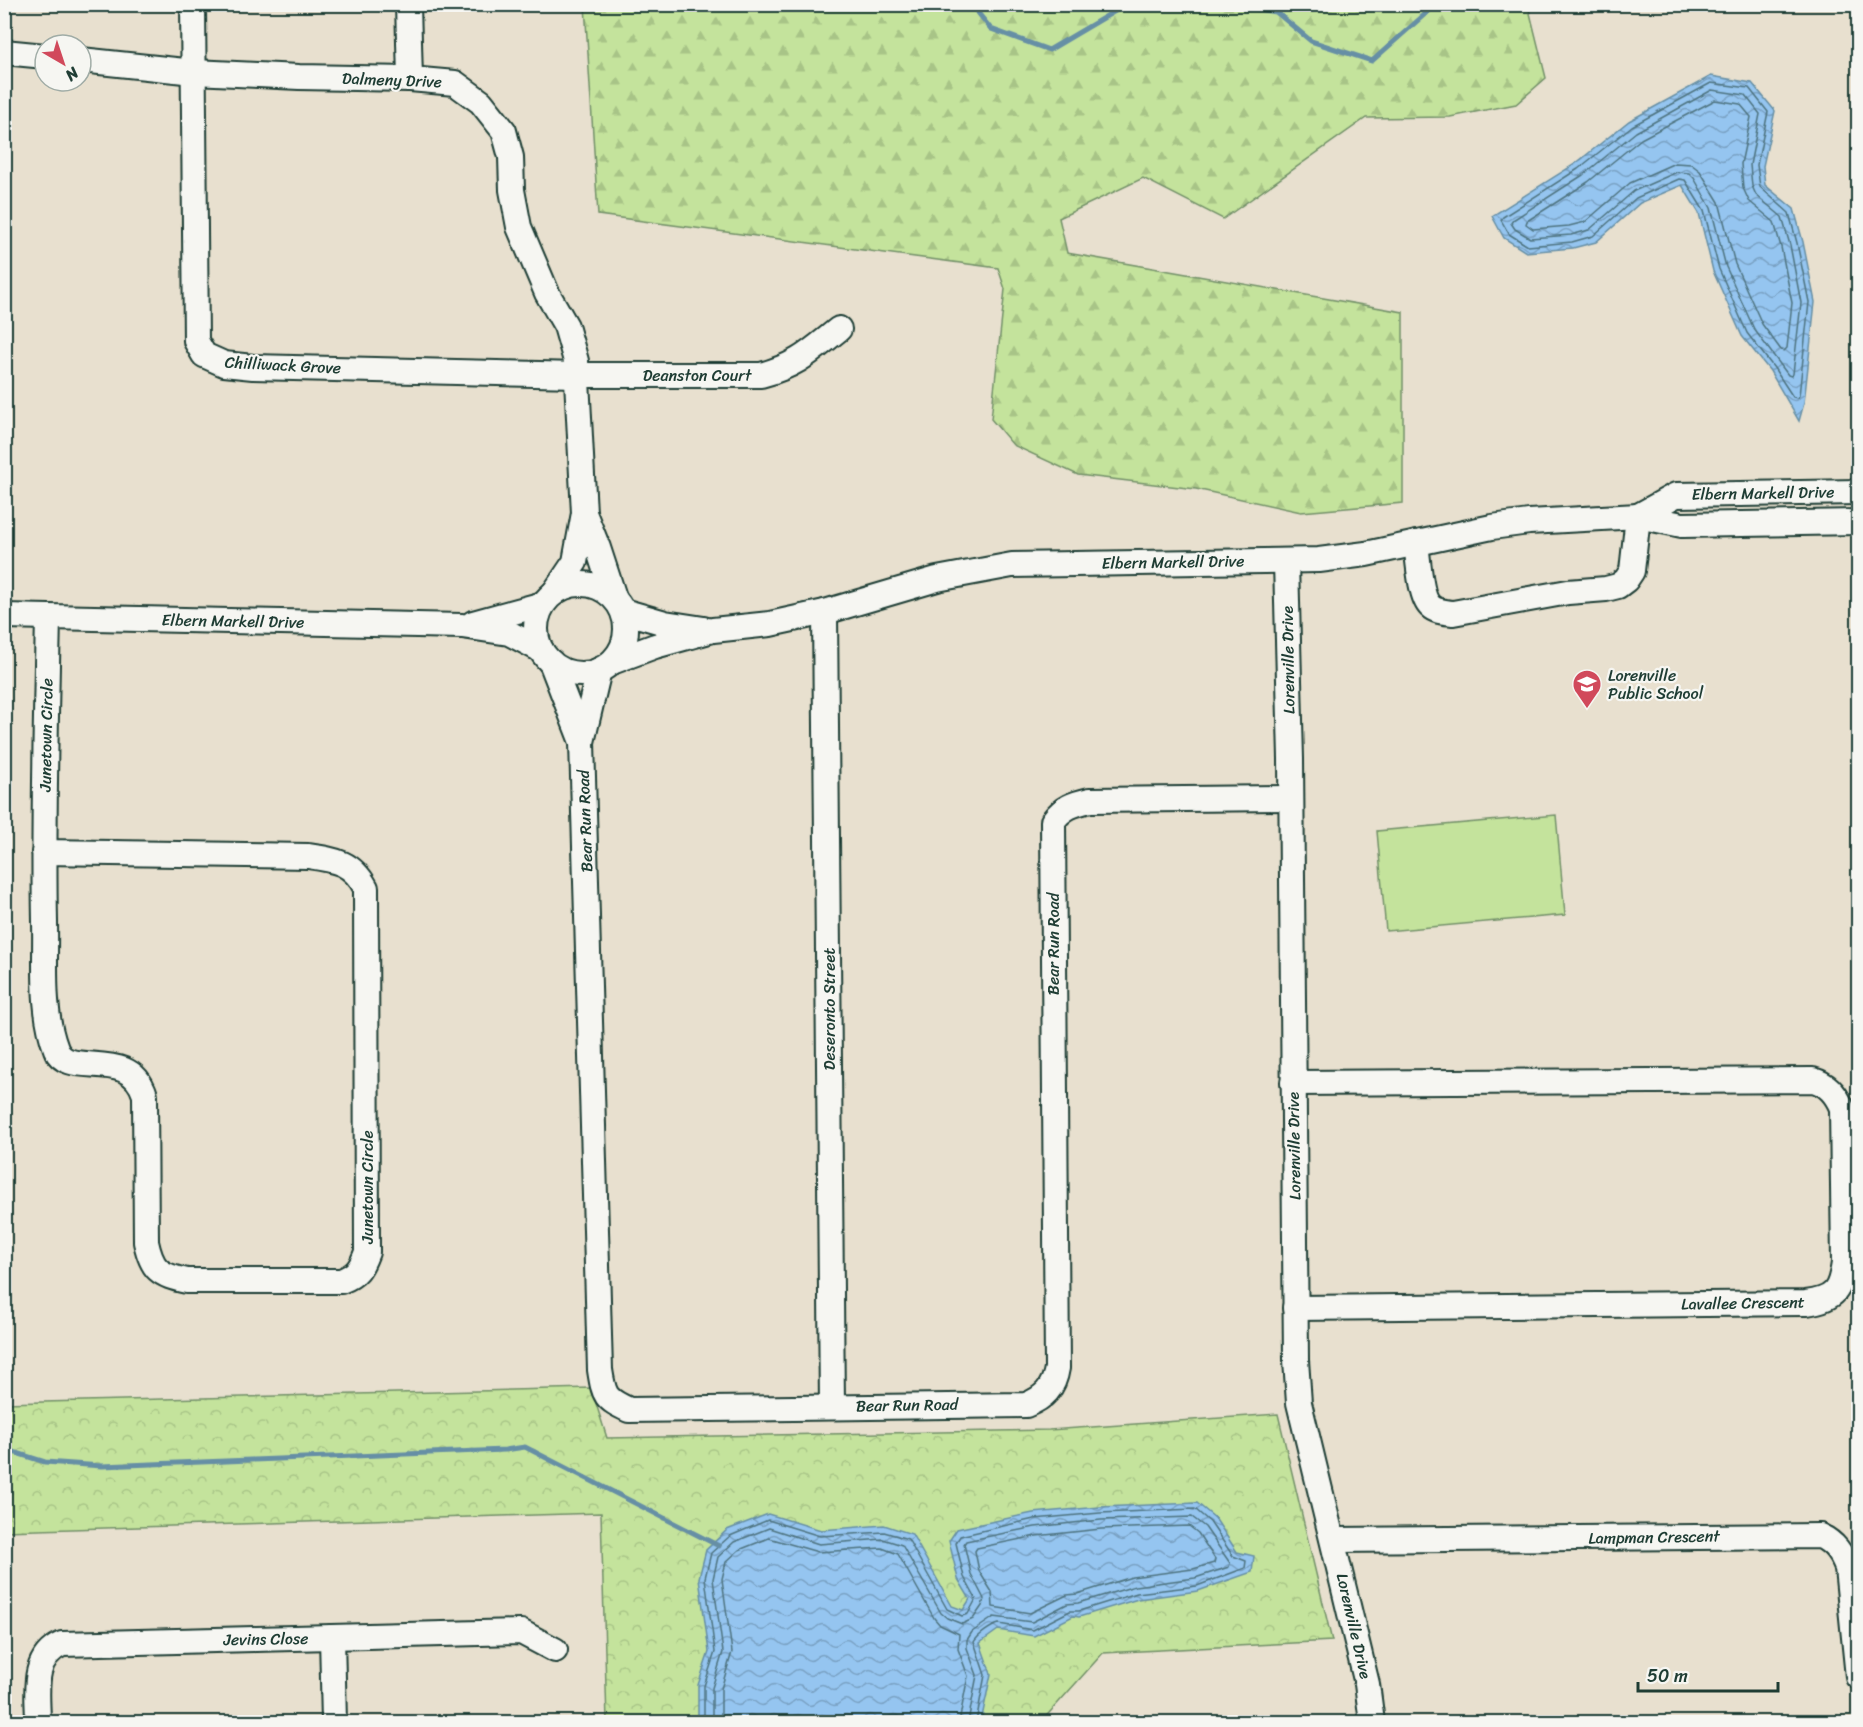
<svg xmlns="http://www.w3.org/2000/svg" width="1863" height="1727" font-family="Sriracha,sans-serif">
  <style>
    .forest { fill: url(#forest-firs); stroke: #729068; stroke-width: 1.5 }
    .park { fill: url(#park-crowns); stroke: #729068; stroke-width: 1.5 }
    .pitch { fill: #c4e39c; stroke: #729068; stroke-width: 1.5 }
    .water { fill: url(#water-waves); stroke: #668fa5; stroke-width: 1.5 }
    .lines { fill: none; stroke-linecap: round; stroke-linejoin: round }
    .shore { stroke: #4e737f; stroke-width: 1.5 }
    .stream { stroke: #668fa5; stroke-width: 5 }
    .minor-casing { stroke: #1f3d34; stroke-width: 28 }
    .minor { stroke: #f6f6f2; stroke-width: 24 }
    .labels { text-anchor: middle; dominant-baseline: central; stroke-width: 4.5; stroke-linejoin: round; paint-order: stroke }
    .street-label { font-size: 16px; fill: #1f3d34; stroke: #f6f6f2 }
    .poi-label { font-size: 16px; fill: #1f3d34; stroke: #f6f6f2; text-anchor: start }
  </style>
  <defs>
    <pattern id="forest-firs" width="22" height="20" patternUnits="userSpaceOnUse" patternTransform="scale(1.5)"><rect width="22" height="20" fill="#c4e39c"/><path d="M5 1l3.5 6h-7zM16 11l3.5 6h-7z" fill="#a8c487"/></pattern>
    <pattern id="park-crowns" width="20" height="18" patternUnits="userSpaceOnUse" patternTransform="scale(1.5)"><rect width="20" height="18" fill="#c4e39c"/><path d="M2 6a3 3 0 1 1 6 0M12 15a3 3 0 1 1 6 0" fill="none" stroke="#a8c487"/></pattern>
    <pattern id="water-waves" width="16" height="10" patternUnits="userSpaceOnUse" patternTransform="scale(1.5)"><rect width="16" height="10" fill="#95c5f0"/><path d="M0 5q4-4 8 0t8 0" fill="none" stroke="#79a1c3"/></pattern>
  </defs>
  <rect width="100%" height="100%" fill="#e8e0cf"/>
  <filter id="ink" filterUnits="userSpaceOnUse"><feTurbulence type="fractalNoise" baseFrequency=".0167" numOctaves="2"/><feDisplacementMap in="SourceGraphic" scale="12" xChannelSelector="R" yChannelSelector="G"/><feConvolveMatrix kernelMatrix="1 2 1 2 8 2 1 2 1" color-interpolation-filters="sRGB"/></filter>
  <g filter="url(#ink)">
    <polygon class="forest" points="585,5 1528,5 1546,78 1516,104 1450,117 1366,118 1223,219 1143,178 1059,218 1067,253 1403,312 1403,503 1301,512 1196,489 1078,475 1013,445 991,419 1005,289 998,268 598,215"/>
    <polygon class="park" points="591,1388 607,1438 1049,1430 1278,1414 1332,1641 1103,1653 1041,1722 607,1722 601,1513 5,1531 4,1403"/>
    <polygon class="pitch" points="1556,815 1565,915 1386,931 1377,831"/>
    <g class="water">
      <polygon points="1711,76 1752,83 1775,111 1763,166 1765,185 1794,209 1803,242 1815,302 1804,403 1799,421 1770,371 1742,336 1713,271 1699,213 1682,185 1640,203 1596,242 1573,248 1526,252 1504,238 1492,216 1575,164 1629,121"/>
      <polygon points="1197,1503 1215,1518 1237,1552 1254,1556 1252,1572 1198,1591 1138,1599 1079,1617 1073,1616 1034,1636 998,1630 980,1643 991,1674 981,1722 698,1722 698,1685 709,1652 699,1578 706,1550 727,1530 768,1514 821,1530 884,1525 912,1534 952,1606 963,1610 970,1599 958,1579 949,1541 957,1529 1033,1513 1100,1507"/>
    </g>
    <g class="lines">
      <g class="shore">
        <polygon points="1711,83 1749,88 1768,112 1757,165 1760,187 1789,213 1797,243 1809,302 1799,396 1797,398 1793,397 1774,368 1747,333 1719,269 1704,211 1685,180 1679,179 1636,198 1593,236 1572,242 1528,246 1509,234 1501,220 1503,217 1578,169 1632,126"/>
        <polygon points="1712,90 1745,95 1760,114 1750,165 1752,186 1756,195 1782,217 1790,245 1801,303 1793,374 1791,376 1788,375 1754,329 1726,267 1711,208 1694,178 1689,173 1677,172 1634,191 1589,230 1571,235 1530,238 1515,229 1511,223 1513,220 1583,175 1636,132"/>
        <polygon points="1715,100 1740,104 1751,117 1741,164 1743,188 1749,201 1774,222 1781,247 1792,303 1787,348 1784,351 1781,350 1762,324 1735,264 1719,202 1700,171 1691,164 1675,163 1630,183 1585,222 1569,226 1533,229 1526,224 1527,221 1588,182 1641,139"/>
        <polygon points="1189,1526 1198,1533 1215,1559 1214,1563 1193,1569 1132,1577 1077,1594 1067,1595 1030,1613 993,1607 992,1592 979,1571 975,1551 977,1548 1036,1536 1101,1529"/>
        <path d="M704 1722V1686L715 1652 705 1578 711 1553 730 1536 768 1520 820 1536 884 1532 908 1539 947 1609 962 1616 968 1614 976 1599 964 1577 956 1543 960 1536 1034 1519 1100 1513 1195 1509 1210 1522 1233 1556 1246 1561 1245 1568 1197 1586 1137 1593 1079 1611H1070L1033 1630 999 1624C991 1626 978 1635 974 1642L985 1675 976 1722"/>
        <polyline points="712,1722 712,1688 723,1652 713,1579 718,1557 734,1542 769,1528 819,1544 883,1539 902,1545 941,1613 947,1618 962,1624 973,1619 982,1606 984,1599 971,1574 964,1544 966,1541 1035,1527 1101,1520 1192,1517 1205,1527 1230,1563 1229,1567 1195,1578 1135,1586 1078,1603 1067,1604 1032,1622 994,1617 972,1632 967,1640 967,1648 977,1675 968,1722"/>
        <polyline points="721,1722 721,1689 732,1652 722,1579 726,1562 739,1550 769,1538 818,1552 882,1548 898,1554 934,1618 940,1625 959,1634 958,1649 968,1676 959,1722"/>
      </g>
      <g class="stream">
        <polyline points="971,4 991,29 1049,50 1127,4"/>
        <polyline points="1227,4 1276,12 1311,41 1372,61 1432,8 1432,4"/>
        <polyline points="4,1449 45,1462 102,1466 505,1450 525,1447 719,1546"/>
      </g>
      <g class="minor-casing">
        <g id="minor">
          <path d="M193 4 196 341 204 355 224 364 253 367 577 375H761C798 365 810 352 839 329"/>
          <polyline points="408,4 410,79"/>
          <polyline points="4,52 45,56"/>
          <polyline points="81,60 194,72 299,77 410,79 455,83 481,102 504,131 511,157 512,190 519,227 547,293 566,326 576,361 584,513 575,562 554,593"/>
          <polyline points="584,513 598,548 614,597"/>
          <polyline points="1638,516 1676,495 1858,492"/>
          <path d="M1416 543C1418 557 1420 597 1430 606 1436 612 1445 612 1453 613L1568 592 1606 589 1618 586 1626 580 1632 571 1638 516"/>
          <polyline points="1286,562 1291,759 1296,1360 1299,1403 1367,1684 1372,1722"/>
          <circle cx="581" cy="629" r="45"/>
          <polyline points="623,611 665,623 704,629"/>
          <polyline points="825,612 832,1406"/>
          <polyline points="4,616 462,626 509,633 541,650"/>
          <polyline points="473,623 543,604"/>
          <polyline points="551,662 582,742"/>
          <polyline points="612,662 655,646 713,630 770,624 825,612 937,579 1012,565 1319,560 1366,554 1492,527 1529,522 1638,516 1682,525 1858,522"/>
          <path d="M599 670 582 742 600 1370C604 1396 605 1399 629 1410L1026 1405C1044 1398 1054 1388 1057 1368L1053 821C1063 807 1073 804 1090 800L1290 798"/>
          <path d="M44 852 308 856C336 860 352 862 366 888L367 1252C361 1268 357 1275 341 1281H187C159 1275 152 1270 146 1242L145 1095C130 1045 67 1080 56 1049 41 1010 46 964 45 922 43 821 46 719 48 617"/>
          <path d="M1293 1083 1813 1080C1828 1084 1836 1094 1842 1108L1844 1263C1840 1290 1836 1299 1806 1303L1295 1308"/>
          <path d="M1334 1540 1820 1536C1835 1543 1841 1553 1847 1568L1858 1677"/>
          <polyline points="332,1637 334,1722"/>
          <path d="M38 1722C38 1694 30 1658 62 1644L521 1632 555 1650"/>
        </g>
      </g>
      <use href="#minor" class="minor"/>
    </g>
  </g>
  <defs>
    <g id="school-pin" transform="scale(1.5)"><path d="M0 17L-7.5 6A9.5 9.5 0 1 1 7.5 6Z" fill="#d1495b" stroke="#f6f6f2"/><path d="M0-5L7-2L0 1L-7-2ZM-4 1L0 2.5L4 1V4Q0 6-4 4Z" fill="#fff"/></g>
  </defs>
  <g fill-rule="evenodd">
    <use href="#school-pin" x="1587" y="684"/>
  </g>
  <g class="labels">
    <g class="street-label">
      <text transform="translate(392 80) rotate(2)">Dalmeny Drive</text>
      <text transform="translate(283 365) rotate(3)">Chilliwack Grove</text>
      <text x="697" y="375">Deanston Court</text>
      <text transform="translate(1763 493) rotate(-1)">Elbern Markell Drive</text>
      <text transform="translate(1173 562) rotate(-1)">Elbern Markell Drive</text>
      <text transform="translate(233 621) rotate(1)">Elbern Markell Drive</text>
      <text transform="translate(1288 660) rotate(-91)">Lorenville Drive</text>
      <text transform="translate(46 735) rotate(-89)">Junetown Circle</text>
      <text transform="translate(585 821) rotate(-92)">Bear Run Road</text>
      <text transform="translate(1053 944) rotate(-90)">Bear Run Road</text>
      <text transform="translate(829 1009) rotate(-90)">Deseronto Street</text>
      <text transform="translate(1294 1146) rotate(-91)">Lorenville Drive</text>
      <text transform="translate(367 1187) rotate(-90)">Junetown Circle</text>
      <text transform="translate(1743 1303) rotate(-1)">Lavallee Crescent</text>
      <text transform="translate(907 1405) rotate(-1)">Bear Run Road</text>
      <text transform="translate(1654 1537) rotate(-1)">Lampman Crescent</text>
      <text transform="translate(1354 1626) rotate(77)">Lorenville Drive</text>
      <text transform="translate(266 1639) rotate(-1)">Jevins Close</text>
    </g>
    <g class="poi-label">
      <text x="1608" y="675">Lorenville<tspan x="1608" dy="18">Public School</tspan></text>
    </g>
  </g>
  <rect width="1863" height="1727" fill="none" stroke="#f6f6f2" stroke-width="24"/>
  <rect x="12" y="12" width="1839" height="1703" fill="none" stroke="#1f3d34" stroke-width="2" filter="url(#ink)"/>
  <g transform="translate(63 63) rotate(141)"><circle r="28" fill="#f6f6f2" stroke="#a0aca6" stroke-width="1.5"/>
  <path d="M0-4.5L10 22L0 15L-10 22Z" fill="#d1495b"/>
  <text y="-9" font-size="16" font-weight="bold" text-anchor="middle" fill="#1f3d34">N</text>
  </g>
  <path d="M1638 1682v9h140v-9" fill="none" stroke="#1f3d34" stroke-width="3"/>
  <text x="1647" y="1682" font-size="18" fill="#1f3d34" stroke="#f6f6f2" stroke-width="4.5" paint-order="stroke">50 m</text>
</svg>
